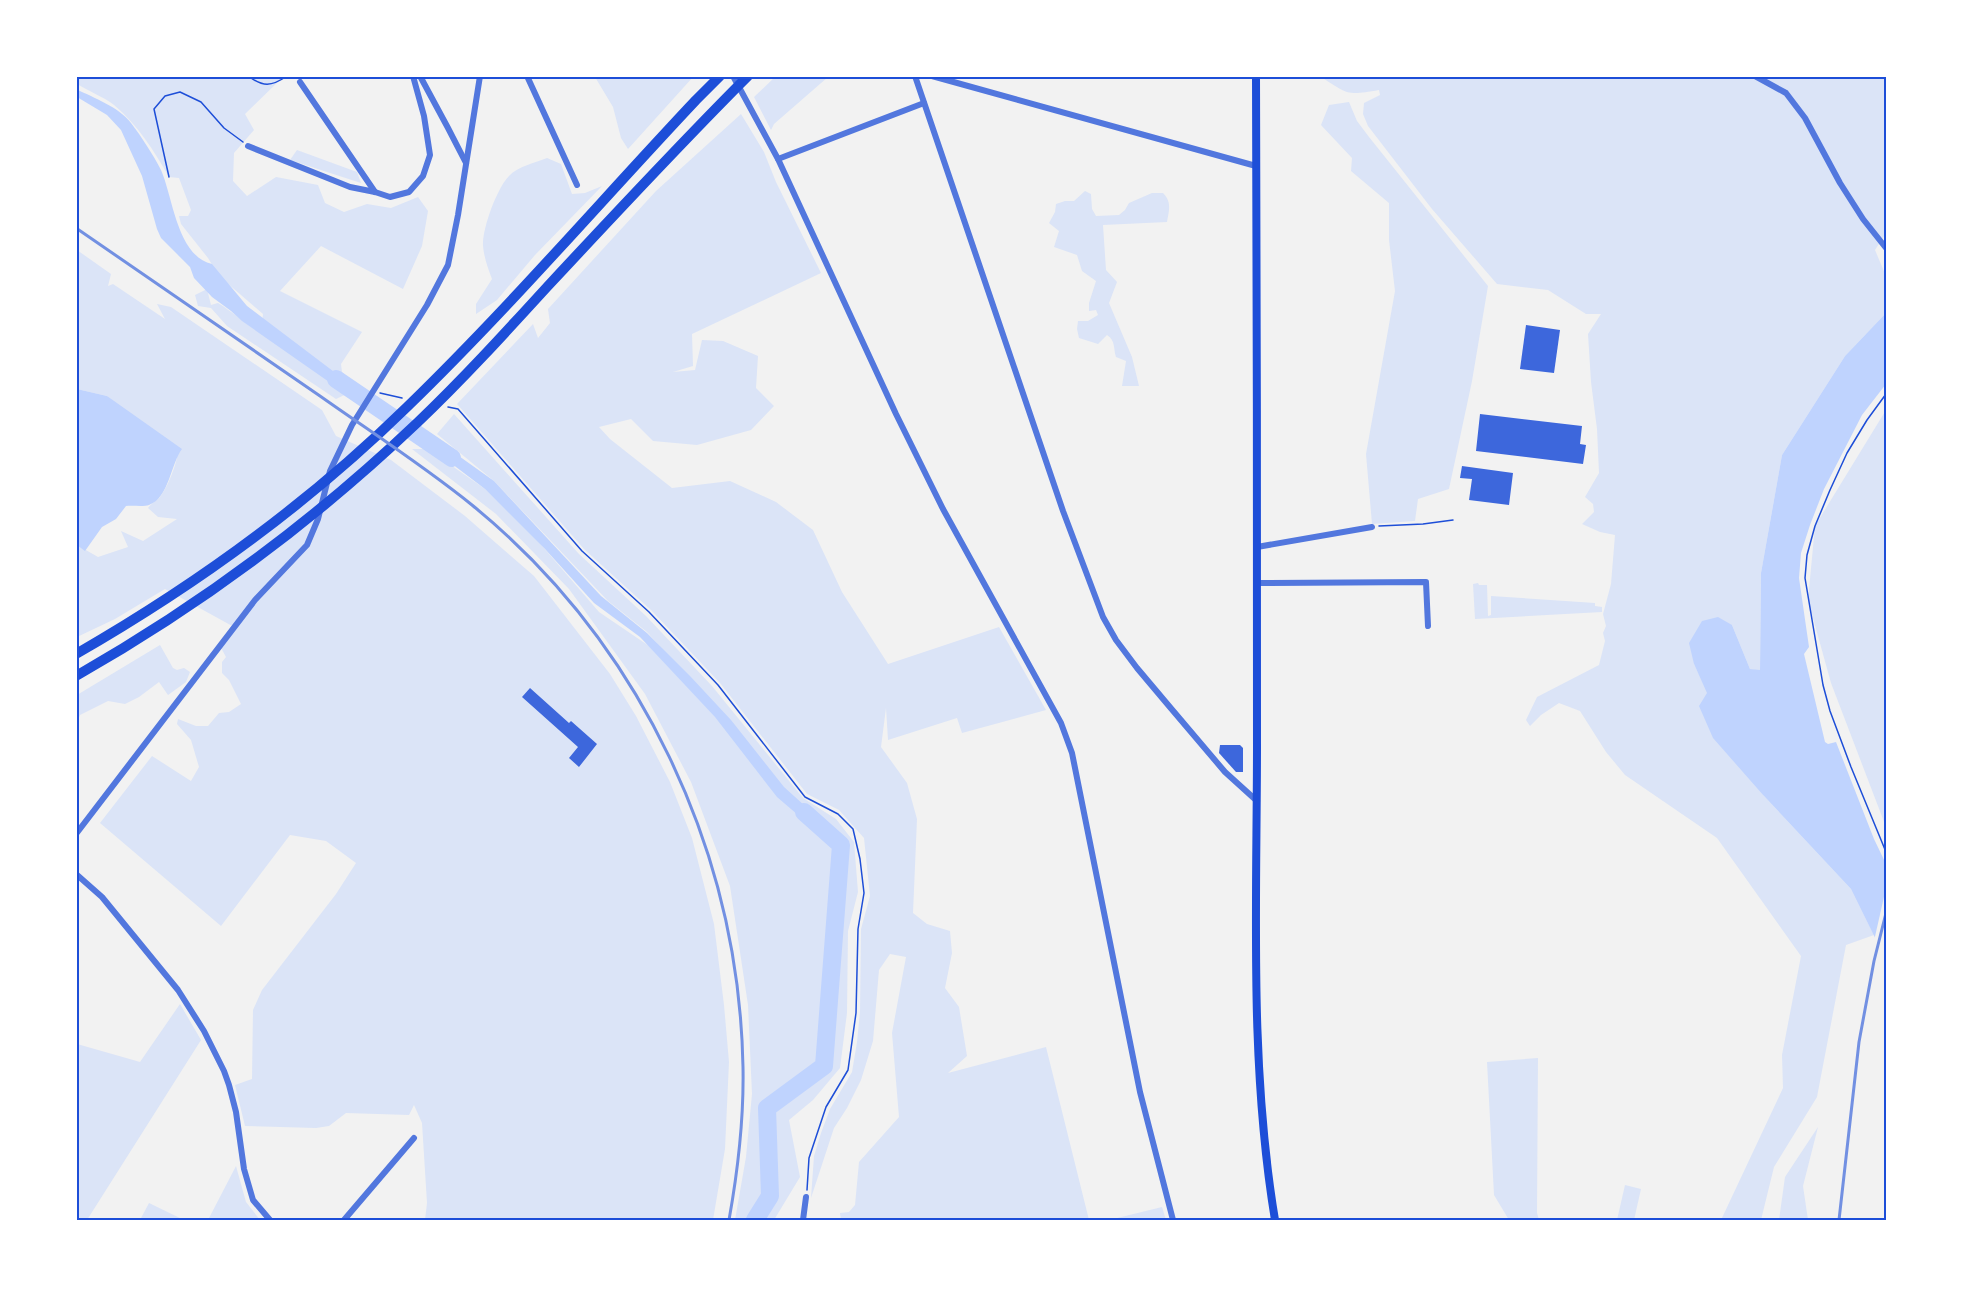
<svg xmlns="http://www.w3.org/2000/svg" width="1963" height="1297" font-family="'PT Sans Narrow',sans-serif">
  <style>
    .green { fill: #dbe4f7 }
    .water { fill: #bfd3fe }
    .pier { fill: #f2f2f2 }
    .lines { fill: none; stroke-linecap: round; stroke-linejoin: round }
    .river { stroke: #bfd3fe; stroke-width: 18 }
    .building { fill: #3d67dc }
    .path { stroke: #1d4ed8; stroke-width: 1.5 }
    .minor { stroke: #5277de; stroke-width: 6 }
    .secondary { stroke: #1d4ed8; stroke-width: 8 }
    .motorway { stroke: #1d4ed8; stroke-width: 10 }
    .rail { stroke: #7290e2; stroke-width: 3 }
    .neatline { fill: none; stroke: #1d4ed8; stroke-width: 2 }
  </style>
  <rect width="100%" height="100%" fill="#f2f2f2"/>
  <g class="green">
    <path d="M76 77H283L245 114 254 130 234 153 233 181 247 196 276 177 318 185 325 203 344 212 367 204 391 208 418 197 428 211 422 246 403 289 321 246 280 291 362 332 341 364 342 372 357 389 336 399 227 326 211 308 198 306 195 295 207 289 211 305 218 303C233 312 245 324 261 333L263 314 219 276 208 258 181 224 179 216H188L191 210 179 178 169 177C155 152 137 124 114 105 104 97 88 91 77 84Z"/>
    <polygon points="595,77 693,77 628,149 621,138 613,107"/>
    <polygon points="775,77 828,77 774,124 771,130 754,97"/>
    <path d="M1321 77H1886V233L1875 250 1886 276V313L1845 356 1782 455 1761 573 1760 671 1750 669 1732 625 1694 664 1708 693 1764 796 1851 889 1874 935 1846 945 1817 1097 1774 1167 1761 1220H1721L1783 1088 1782 1055 1801 956 1717 838 1625 775 1606 752 1580 711 1559 703 1541 715 1530 726 1526 720 1537 697 1599 665 1605 641 1603 633 1606 626 1603 614 1611 584 1615 535 1600 532 1582 524 1594 512 1593 504 1585 497 1599 473 1597 429 1591 382 1588 334 1601 314H1586L1548 290 1497 284 1432 209 1368 126 1363 114 1364 103 1380 95 1379 90C1346 96 1348 94 1321 77Z"/>
    <polygon points="1349,102 1357,121 1369,137 1488,286 1472,381 1449,489 1418,499 1415,521 1372,524 1366,454 1395,291 1389,240 1389,203 1351,171 1352,158 1321,125 1329,105"/>
    <polygon points="741,114 764,152 776,182 821,273 692,334 693,366 673,372 695,370 702,340 723,341 758,356 756,388 774,406 751,430 697,445 653,441 631,419 599,427 610,439 672,488 730,481 776,502 813,530 842,592 888,664 999,627 1046,710 962,733 957,718 888,740 886,708 881,747 907,783 917,819 913,913 927,924 950,931 952,953 945,988 959,1007 967,1056 948,1073 1046,1047 1089,1220 841,1220 840,1213 849,1212 855,1205 859,1162 899,1117 892,1033 906,957 890,954 879,970 873,1041 861,1080 847,1108 834,1128 811,1198 814,1156 821,1133 830,1109 852,1072 857,1042 860,1012 861,929 870,896 864,838 839,810 807,794 720,683 651,610 584,549 457,404 533,324 538,338 550,323 548,309 656,191"/>
    <polygon points="297,150 357,172 361,183 290,160"/>
    <path d="M547 158 561 164 572 194 585 193 602 186 535 255 497 300 476 314V304L492 279C488 269 484 257 483 246 482 229 497 188 509 176 518 166 535 163 547 158Z"/>
    <path d="M1085 191 1091 194 1092 209 1096 216 1119 215 1125 210 1129 203 1152 193H1163C1172 202 1169 210 1167 222L1103 225 1106 270 1117 282 1109 303 1132 357 1139 386H1122L1126 361 1116 357C1113 348 1116 341 1107 335L1098 344 1079 338 1077 329 1078 321H1088L1098 315 1096 310 1089 311V303L1096 281 1082 271 1077 255 1054 247 1059 231 1049 223 1055 212 1056 204 1065 201H1074Z"/>
    <path d="M77 250 111 274 108 286 113 284 165 319 157 304 171 307 322 410 336 436 391 460 465 516 534 576 610 674 636 716 670 782 692 838 714 924 724 1005 729 1062 725 1149 713 1220H425L427 1203 422 1123 414 1105 409 1115 346 1113 329 1126 316 1128 245 1126 235 1085 252 1079 253 1010 262 990 336 894 356 863 326 841 290 835 221 926 100 823 152 756 191 781 199 767 191 740 177 724 178 719 196 726H208L219 713 229 712 241 704 229 680 222 673V662L226 657 220 646 234 627 165 589 115 619 77 637V545L98 557 128 547 121 531 143 541 177 519 158 517 148 508C152 502 159 500 162 494 167 488 177 463 177 456L107 396 77 389Z"/>
    <polygon points="1886,410 1886,827 1831,683 1808,600 1815,526"/>
    <polygon points="454,414 579,554 646,616 712,686 803,798 836,819 854,842 858,892 848,931 847,1013 840,1068 813,1100 789,1120 800,1177 774,1220 735,1220 746,1157 752,1094 748,1005 730,886 691,782 645,694 569,589 496,514 412,449 428,449 485,489 531,533 599,612 677,665 647,632 608,601 494,481 437,434"/>
    <polygon points="1478,583 1479,585 1487,585 1488,616 1491,615 1491,596 1595,603 1595,606 1602,607 1602,612 1475,619 1473,584"/>
    <polygon points="160,645 173,668 177,670 184,668 190,672 186,682 168,695 159,682 139,697 125,704 108,701 80,715 77,722 77,695"/>
    <polygon points="180,1004 201,1040 87,1220 77,1220 77,1044 140,1062"/>
    <polygon points="1538,1058 1537,1213 1539,1220 1509,1220 1494,1195 1487,1062"/>
    <polygon points="1818,1127 1803,1186 1808,1220 1779,1220 1785,1177"/>
    <polygon points="236,1166 246,1202 260,1220 208,1220"/>
    <polygon points="1625,1185 1641,1189 1634,1220 1617,1220"/>
    <polygon points="149,1203 184,1220 140,1220"/>
    <polygon points="1162,1207 1166,1220 1109,1220"/>
  </g>
  <g class="water">
    <path d="M76 89C94 98 119 107 131 123 141 136 154 156 161 170 173 197 177 256 212 264L247 306 358 390 352 398 242 321 231 311 212 297 194 278 190 267 161 238 157 229 142 176 121 130 107 115 77 97Z"/>
    <polygon points="1886,313 1886,384 1862,415 1824,489 1810,525 1801,553 1799,578 1809,647 1804,654 1825,742 1828,744 1836,742 1874,839 1886,864 1886,960 1851,889 1764,796 1713,738 1699,706 1707,693 1694,664 1689,643 1702,621 1718,617 1732,625 1750,669 1760,670 1761,573 1782,455 1845,356"/>
    <path d="M77 389 107 396 182 449C171 463 169 498 149 505 143 507 132 505 126 506L116 519 102 527 85 551 77 545Z"/>
    <polygon points="435,439 494,481 601,596 647,633 690,676 731,720 784,787 825,824 819,833 777,797 715,717 640,637 594,603 545,549 485,489 431,448"/>
  </g>
  <polygon class="pier" points="1886,888 1886,957 1885,963 1874,941"/>
  <g class="lines">
    <g class="river">
      <polyline points="336,379 452,458"/>
      <polyline points="755,1220 770,1196 767,1108 824,1066 841,845 804,812"/>
    </g>
  </g>
  <g class="building">
    <polygon points="1526,325 1560,330 1554,373 1520,369"/>
    <polygon points="1480,414 1582,426 1580,444 1586,445 1583,464 1476,451"/>
    <polygon points="1462,466 1513,473 1509,505 1469,500 1472,479 1460,478"/>
    <polygon points="530,688 569,723 571,721 597,744 579,767 569,758 578,747 522,697"/>
    <polygon points="1220,745 1240,745 1243,748 1243,772 1236,772 1219,753"/>
  </g>
  <g class="lines">
    <g class="path">
      <path d="M248 76C263 87 271 87 287 76"/>
      <polyline points="169,177 154,109 165,96 180,92 201,102 224,128 243,142"/>
      <polyline points="380,393 402,398"/>
      <polyline points="1886,394 1867,420 1847,453 1830,490 1815,526 1807,555 1805,578 1823,685 1830,711 1851,767 1886,852"/>
      <polyline points="448,407 458,409 582,551 649,612 718,685 805,797 838,814 853,829 860,859 864,893 858,929 856,1013 848,1070 826,1107 809,1158 807,1190"/>
      <polyline points="1379,526 1423,524 1453,520"/>
    </g>
    <g class="minor">
      <polyline points="420,76 448,128 466,163"/>
      <polyline points="527,76 577,185"/>
      <polyline points="733,76 778,159 896,414 943,509 1061,723 1072,753 1140,1092 1173,1220"/>
      <polyline points="915,76 1063,511 1103,617 1116,640 1137,668 1169,706 1225,772 1257,801"/>
      <polyline points="932,76 1256,166"/>
      <polyline points="1755,76 1786,93 1805,118 1840,183 1863,219 1886,248"/>
      <polyline points="300,82 375,192"/>
      <polyline points="248,146 350,187 375,192 390,197 409,192 423,176 430,155 424,116 413,76"/>
      <polyline points="778,159 924,103"/>
      <polyline points="1257,547 1372,527"/>
      <polyline points="1257,583 1426,582 1428,626"/>
      <polyline points="76,834 255,600 307,545 318,519 330,471 352,425 427,305 448,265 458,215 480,76"/>
      <polyline points="76,874 102,897 178,990 204,1031 224,1071 229,1085 236,1112 244,1169 253,1200 270,1220"/>
      <polyline points="344,1220 414,1138"/>
      <polyline points="803,1220 806,1197"/>
    </g>
    <path class="secondary" d="M1256 76C1257 299 1257 521 1257 744 1257 903 1249 1063 1275 1220"/>
    <g class="motorway">
      <path d="M76 654C196 585 308 504 407 407 508 309 600 202 696 100L720 76"/>
      <path d="M76 676C201 605 315 520 418 422 463 379 505 333 547 287 613 216 679 145 748 76"/>
    </g>
    <g class="rail">
      <path d="M76 228C158 284 239 340 320 396 371 432 424 466 472 505 640 642 739 851 743 1067 744 1119 738 1170 729 1220"/>
      <polyline points="1839,1220 1859,1042 1874,961 1886,913"/>
    </g>
  </g>
  <rect width="1963" height="1297" fill="none" stroke="#ffffff" stroke-width="156"/>
  <rect x="78" y="78" width="1807" height="1141" class="neatline"/>
</svg>
